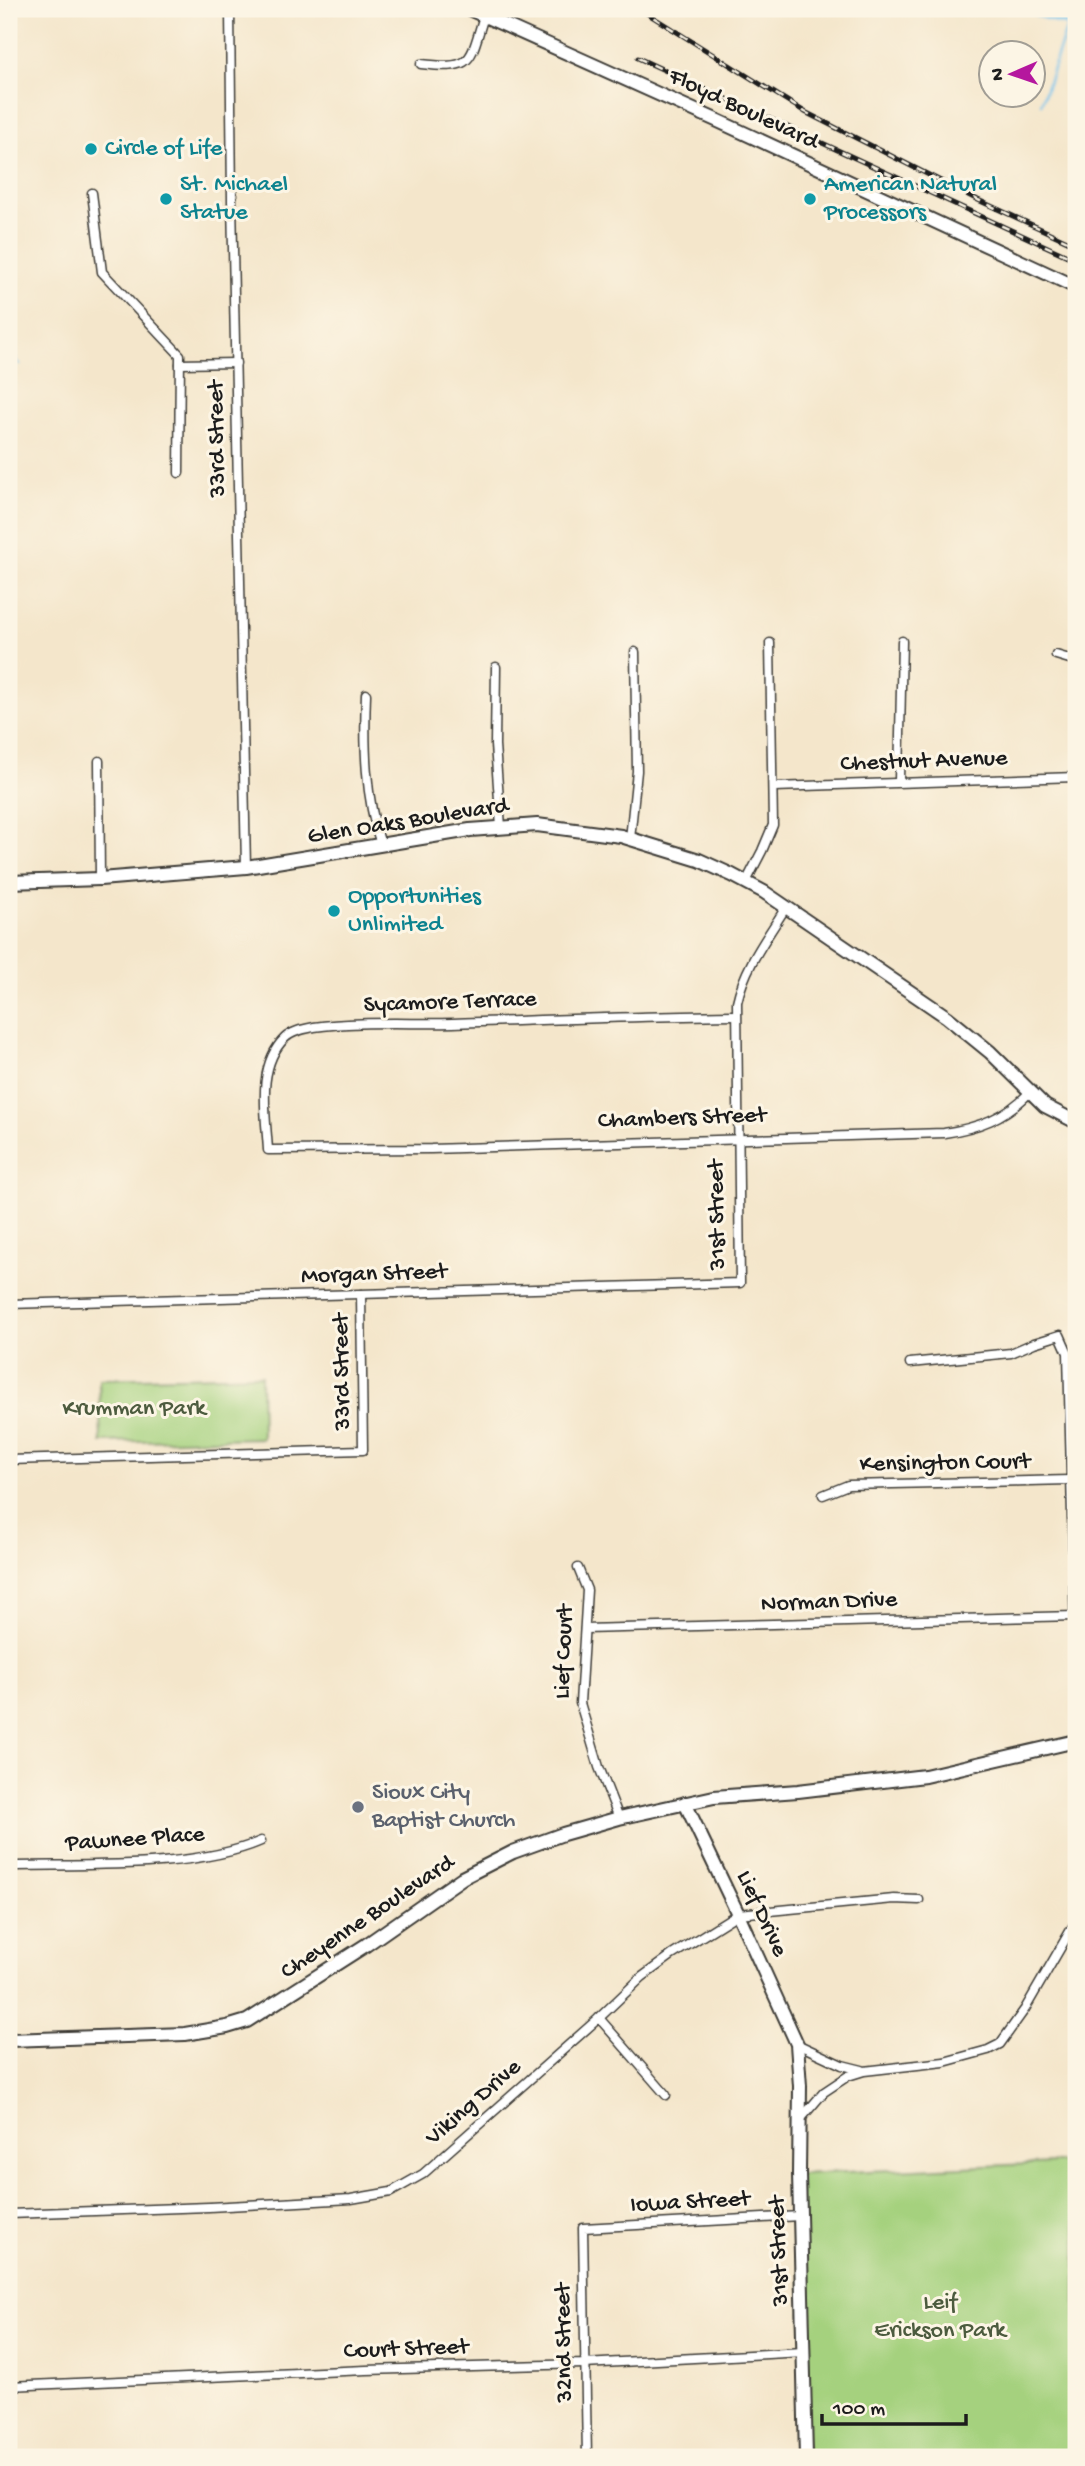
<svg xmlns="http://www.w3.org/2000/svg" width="1085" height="2466" font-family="'Gochi Hand',sans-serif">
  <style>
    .green { fill: #a5d17e; stroke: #60764d; stroke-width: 2 }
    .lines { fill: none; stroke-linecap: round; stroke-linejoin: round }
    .stream { stroke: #71c1ec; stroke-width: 2.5 }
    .river { stroke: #71c1ec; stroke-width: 18 }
    .street-casing { stroke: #3c3a36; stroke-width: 11 }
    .secondary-casing { stroke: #3c3a36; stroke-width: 16 }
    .street { stroke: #fff; stroke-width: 8 }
    .secondary { stroke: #fff; stroke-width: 12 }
    .rail-casing { stroke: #1c1c1c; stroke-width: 5 }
    .rail { stroke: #fcf5e5; stroke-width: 2.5; stroke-dasharray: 8; stroke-linecap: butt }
    .culture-dot { fill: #0f9aa8; stroke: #fcf5e5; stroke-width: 2.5 }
    .worship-dot { fill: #6b7280; stroke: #fcf5e5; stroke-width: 2.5 }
    .labels { text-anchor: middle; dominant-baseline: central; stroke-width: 6; stroke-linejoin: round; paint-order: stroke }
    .street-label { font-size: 24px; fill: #1c1c1c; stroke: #fcf5e5 }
    .culture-label { font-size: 24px; fill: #0d838f; stroke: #fcf5e5; text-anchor: start }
    .park-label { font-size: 24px; fill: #4c5b3e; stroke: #fcf5e5 }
    .worship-label { font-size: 24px; fill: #5b616d; stroke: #fcf5e5; text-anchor: start }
  </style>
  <rect width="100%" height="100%" fill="#fcf5e5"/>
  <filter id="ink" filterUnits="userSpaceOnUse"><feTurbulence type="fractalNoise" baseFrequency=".0143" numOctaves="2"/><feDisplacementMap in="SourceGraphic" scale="14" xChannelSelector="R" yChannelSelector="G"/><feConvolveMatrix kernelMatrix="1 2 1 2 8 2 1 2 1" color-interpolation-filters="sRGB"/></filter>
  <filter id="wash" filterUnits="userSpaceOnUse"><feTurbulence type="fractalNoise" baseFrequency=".00686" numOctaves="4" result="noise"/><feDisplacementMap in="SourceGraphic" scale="28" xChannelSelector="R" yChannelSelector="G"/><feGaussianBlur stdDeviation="1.57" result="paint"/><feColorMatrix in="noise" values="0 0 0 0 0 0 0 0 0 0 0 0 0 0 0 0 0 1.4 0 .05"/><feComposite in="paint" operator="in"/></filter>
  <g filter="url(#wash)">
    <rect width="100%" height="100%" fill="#f4e6cb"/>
    <g class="green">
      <polygon points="261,1375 262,1438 101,1442 99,1379"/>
      <polygon points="1076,2162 1076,2457 806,2457 799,2174"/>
    </g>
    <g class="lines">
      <g class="stream">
        <polyline points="1041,104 1070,18"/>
        <polyline points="9,338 16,362 20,364"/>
      </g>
      <polyline class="river" points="1040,9 1076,20"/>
    </g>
  </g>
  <g filter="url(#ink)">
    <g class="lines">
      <g class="street-casing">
        <g id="street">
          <polyline points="230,9 232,201 246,867"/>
          <path d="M421 64C474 70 469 63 484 16"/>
          <polyline points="92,193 102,272 180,355 179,473"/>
          <polyline points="180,364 236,363"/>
          <polyline points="1056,655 1076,661"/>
          <polyline points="496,667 495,745 501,827"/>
          <path d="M366 694C364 745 365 796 381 845"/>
          <polyline points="99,761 100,879"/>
          <polyline points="899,781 902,641"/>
          <polyline points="774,787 1076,777"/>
          <polyline points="630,839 637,771 635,652"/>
          <polyline points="746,882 762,851 773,825 770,643"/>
          <path d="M736 1015C641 1016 547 1020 453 1023 410 1024 356 1021 314 1027 304 1029 292 1031 285 1038 256 1066 266 1114 268 1150L431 1149 944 1133C978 1128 1005 1118 1029 1093"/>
          <path d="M9 1304 740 1283 737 1002C745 966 767 938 786 907"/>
          <polyline points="910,1363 1011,1353 1034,1343 1060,1335 1068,1353 1076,1679"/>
          <polyline points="9,1460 363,1450 361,1294"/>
          <polyline points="823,1495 848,1485 1070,1480"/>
          <polyline points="578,1568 587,1590 580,1703 599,1767 619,1818"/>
          <polyline points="585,1629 1075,1616"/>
          <path d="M9 1866C83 1864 194 1870 261 1841"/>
          <polyline points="599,2018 666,2095"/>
          <polyline points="797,2044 842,2065 862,2070"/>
          <polyline points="799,2121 824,2092 848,2076 864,2071 944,2062 988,2050 1000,2044 1025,2009 1076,1921"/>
          <polyline points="9,2214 209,2207 351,2199 391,2192 423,2174 599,2018 642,1977 672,1955 731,1918 738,1914 894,1899 919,1900"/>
          <polyline points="9,2386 366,2370 584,2364 804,2352"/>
          <polyline points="587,2457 583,2228 800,2216"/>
        </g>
      </g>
      <g class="secondary-casing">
        <g id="secondary">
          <polyline points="469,9 716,120 1076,287"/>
          <polyline points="9,882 100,879 246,867 470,830 537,825 621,836 699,860 732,875 764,892 947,1017 990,1052 1045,1106 1076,1122"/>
          <polyline points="685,1803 738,1914 797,2044 800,2086 799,2174 806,2457"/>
          <polyline points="9,2040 185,2034 227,2027 247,2021 366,1945 462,1878 513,1852 563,1834 619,1818 714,1797 798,1791 925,1776 1076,1741"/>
        </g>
      </g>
      <use href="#street" class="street"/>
      <use href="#secondary" class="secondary"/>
      <g class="rail-casing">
        <g id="rail">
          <polyline points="640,9 805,112 978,200 1076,245"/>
          <polyline points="638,58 1076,260"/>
        </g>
      </g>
      <use href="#rail" class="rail"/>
    </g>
  </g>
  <g class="culture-dot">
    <circle cx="91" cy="149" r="7"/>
    <circle cx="166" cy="199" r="7"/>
    <circle cx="810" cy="199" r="7"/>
    <circle cx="334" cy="911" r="7"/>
  </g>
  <circle class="worship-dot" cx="358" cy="1807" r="7"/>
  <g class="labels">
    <g class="street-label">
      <text transform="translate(743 110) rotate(25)">Floyd Boulevard</text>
      <text transform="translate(218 439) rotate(-91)">33rd Street</text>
      <text transform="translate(924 762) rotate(-2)">Chestnut Avenue</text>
      <text transform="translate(408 822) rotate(-9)">Glen Oaks Boulevard</text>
      <text transform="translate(450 1003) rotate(-2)">Sycamore Terrace</text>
      <text transform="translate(682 1119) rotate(-2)">Chambers Street</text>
      <text transform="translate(718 1215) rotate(-91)">31st Street</text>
      <text transform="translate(374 1275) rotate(-2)">Morgan Street</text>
      <text transform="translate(343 1372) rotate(-91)">33rd Street</text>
      <text transform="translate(945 1464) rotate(-1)">Kensington Court</text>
      <text transform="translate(829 1603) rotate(-2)">Norman Drive</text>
      <text transform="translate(565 1652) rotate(-88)">Lief Court</text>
      <text transform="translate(135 1840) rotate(-4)">Pawnee Place</text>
      <text transform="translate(761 1914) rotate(65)">Lief Drive</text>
      <text transform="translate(368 1918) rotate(-34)">Cheyenne Boulevard</text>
      <text transform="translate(474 2103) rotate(-41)">Viking Drive</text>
      <text transform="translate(690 2203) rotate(-3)">Iowa Street</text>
      <text transform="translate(780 2251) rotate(-92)">31st Street</text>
      <text transform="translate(565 2343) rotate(-91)">32nd Street</text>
      <text transform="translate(406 2350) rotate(-2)">Court Street</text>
    </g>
    <g class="culture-label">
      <text x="105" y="149">Circle of Life</text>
      <text x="180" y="185">St. Michael<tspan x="180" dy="28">Statue</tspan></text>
      <text x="824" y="185">American Natural<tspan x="824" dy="28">Processors</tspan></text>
      <text x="348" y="897">Opportunities<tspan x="348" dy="28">Unlimited</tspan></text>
    </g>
    <g class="park-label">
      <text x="134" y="1409">Krumman Park</text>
      <text x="940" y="2303">Leif<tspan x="940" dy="28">Erickson Park</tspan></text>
    </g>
    <g class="worship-label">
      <text x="372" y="1793">Sioux City<tspan x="372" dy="28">Baptist Church</tspan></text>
    </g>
  </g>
  <rect width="1085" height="2466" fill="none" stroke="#fcf5e5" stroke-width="35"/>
  <g transform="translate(1012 74) rotate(268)"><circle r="33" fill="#fcf5e5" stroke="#a29e95" stroke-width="2"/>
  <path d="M0-5L12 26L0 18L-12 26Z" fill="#b5179e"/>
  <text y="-10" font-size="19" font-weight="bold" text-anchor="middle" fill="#1c1c1c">N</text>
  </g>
  <path d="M822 2414v10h144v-10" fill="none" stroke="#1c1c1c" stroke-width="3.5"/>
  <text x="833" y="2414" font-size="21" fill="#1c1c1c" stroke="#fcf5e5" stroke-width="5" paint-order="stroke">100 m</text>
</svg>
